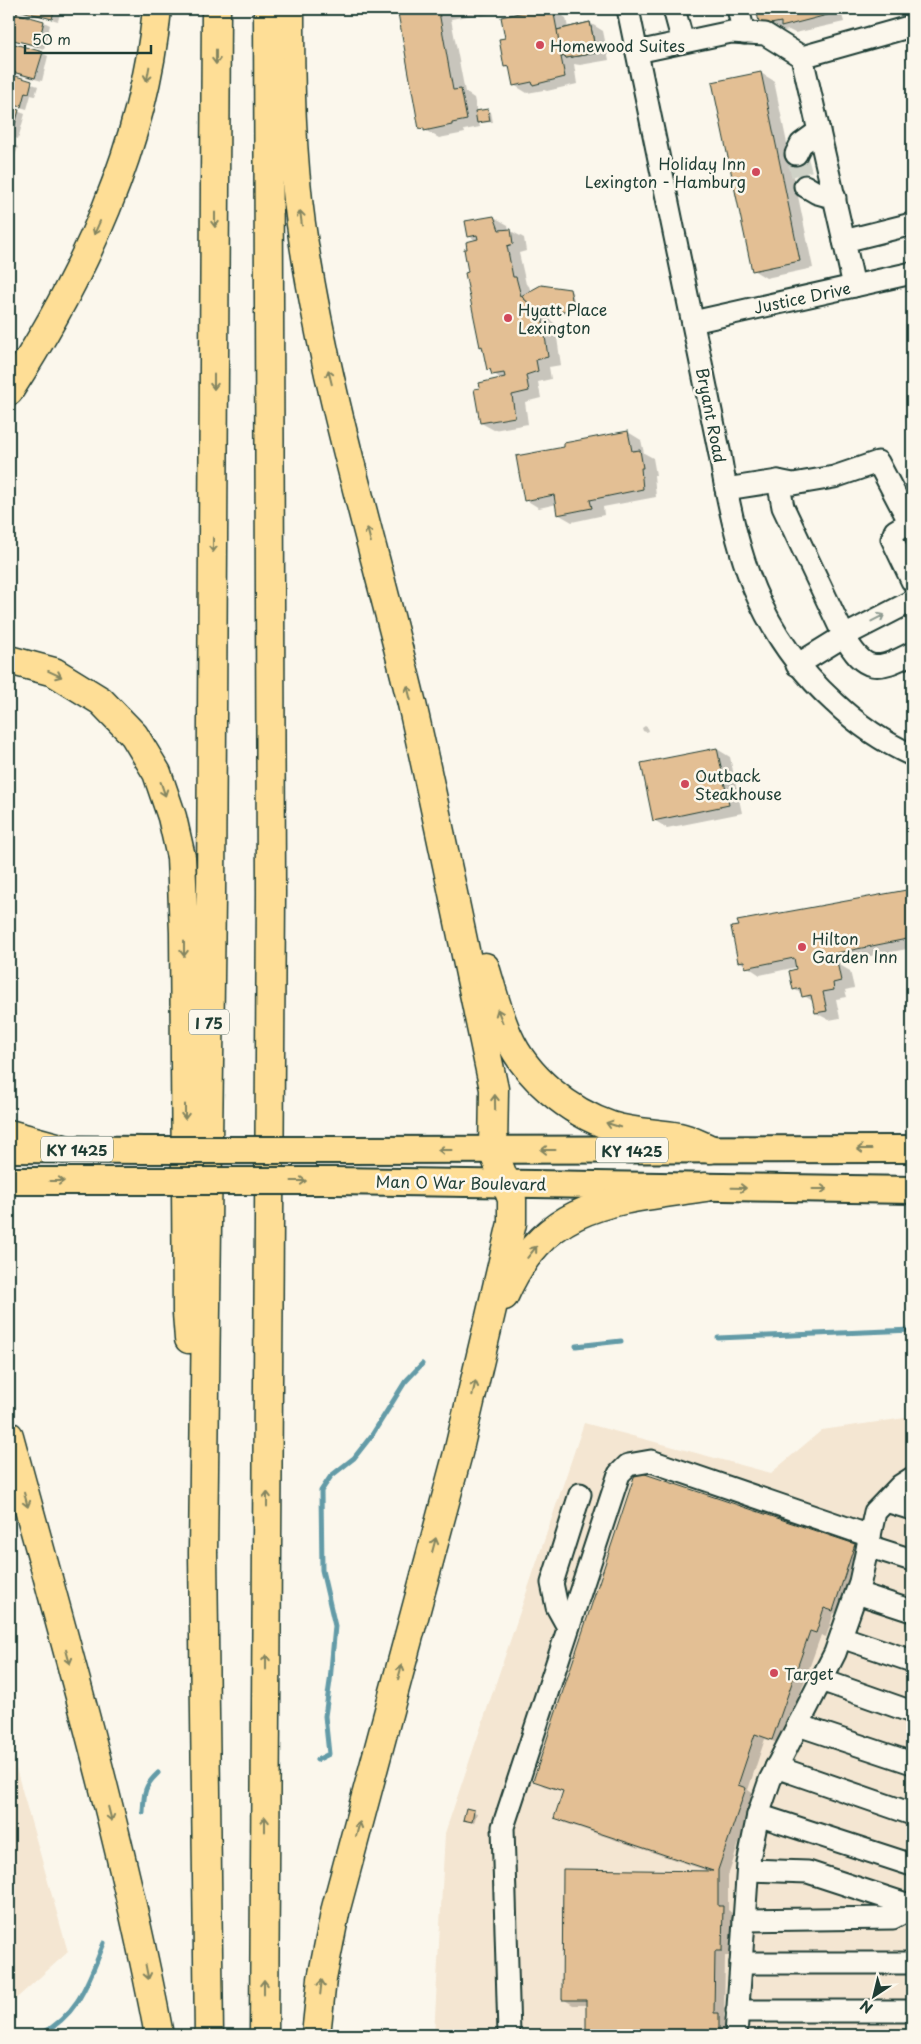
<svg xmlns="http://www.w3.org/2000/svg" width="921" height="2044" font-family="'Playpen Sans',sans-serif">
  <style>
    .built { fill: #f4e6d2 }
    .shadow { fill: #0003 }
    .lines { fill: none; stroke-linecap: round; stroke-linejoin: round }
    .stream { stroke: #649ba7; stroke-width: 5 }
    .building { fill: #e3bf94; stroke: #1f3d34 }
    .minor-tunnel { stroke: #cfd2c7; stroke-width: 21; stroke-dasharray: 21 11; stroke-linecap: butt }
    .minor-casing { stroke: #1f3d34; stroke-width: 25 }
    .major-casing { stroke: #1f3d34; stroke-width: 30 }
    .highway-casing { stroke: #1f3d34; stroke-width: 31 }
    .minor { stroke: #fbf7ec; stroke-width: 21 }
    .major { stroke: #fede96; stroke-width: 26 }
    .highway { stroke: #fede96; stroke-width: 28 }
    .major-bridge-casing { stroke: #1f3d34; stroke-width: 30; stroke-linecap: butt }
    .major-bridge { stroke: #fede96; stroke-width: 26 }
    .oneway { stroke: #838560 }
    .oneway2 { stroke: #8d9a90 }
    .poi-dot { fill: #d1495b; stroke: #fbf7ec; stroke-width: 2 }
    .labels { text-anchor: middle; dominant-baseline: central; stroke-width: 5; stroke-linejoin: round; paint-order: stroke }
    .shield { fill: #fbf7ec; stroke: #61756b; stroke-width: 1 }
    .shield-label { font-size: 15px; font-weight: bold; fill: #1f3d34 }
    .poi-label { font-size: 16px; fill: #1f3d34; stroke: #fbf7ec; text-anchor: start }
    .street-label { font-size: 16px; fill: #1f3d34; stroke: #fbf7ec }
  </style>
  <rect width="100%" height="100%" fill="#fbf7ec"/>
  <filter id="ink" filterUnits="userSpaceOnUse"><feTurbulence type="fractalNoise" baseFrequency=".02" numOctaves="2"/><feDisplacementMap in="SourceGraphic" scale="10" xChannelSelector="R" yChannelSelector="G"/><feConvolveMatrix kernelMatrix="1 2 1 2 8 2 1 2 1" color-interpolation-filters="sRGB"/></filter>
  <g filter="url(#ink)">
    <g class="built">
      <polygon points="912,1417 912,2035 434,2035 445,1833 584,1423 771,1473 822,1430"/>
      <polygon points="9,1744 68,1952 9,2005"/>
    </g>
    <g class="shadow">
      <polygon points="16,9 67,9 65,15 60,14 58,21"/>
      <polygon points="394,9 512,9 481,16 478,14 451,19 465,92 474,98 477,112 488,110 491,112 493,122 479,123 480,127 464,130 465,133 439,138 421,128 400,17 394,13"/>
      <polygon points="529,9 553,9 566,18 568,28 590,23 603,31 609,60 580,65 574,64 577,84 547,91 544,90 527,93 514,85 511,70 505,66 507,39 529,11"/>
      <polygon points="757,9 872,9 842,15 844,22 795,33 789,30 775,33 761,25"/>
      <polygon points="875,9 897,9 882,12"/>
      <polygon points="13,14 44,22 50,25 44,49 16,41 9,38 11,32 9,31"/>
      <polygon points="9,48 42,53 48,56 42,81 9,72"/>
      <polygon points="761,73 774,81 813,268 766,278 753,270"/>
      <polygon points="9,76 38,86 35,96 31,95 27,109 9,104"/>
      <polygon points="9,108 25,114 18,139 9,136"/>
      <polygon points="9,143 18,147 10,171 9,171"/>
      <polygon points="9,179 13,181 9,190"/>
      <polygon points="494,217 508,225 509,230 524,238 526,251 519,253 526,284 529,286 531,292 569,290 572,292 576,310 546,316 555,324 561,365 549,367 551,379 538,382 541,398 525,402 528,424 494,430 481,423 481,389 501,379 488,369 484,348 481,346 470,273 469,250 477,241 469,236"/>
      <polygon points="628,432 641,440 644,453 653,458 656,475 654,475 656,497 603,507 604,515 572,522 558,514 557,504 539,508 526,500"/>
      <polygon points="645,726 648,728 649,731 646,732 643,731 642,728"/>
      <polygon points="717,749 730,757 742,813 667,828 654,820"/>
      <polygon points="912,890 912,948 840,962 840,965 850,971 854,988 845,990 847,997 836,999 840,1018 829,1020 816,1013 814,1002 794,989 797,967 760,975 739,961 739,922"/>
      <polygon points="854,1545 864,1551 843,1615 834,1613 826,1637 821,1635 782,1744 765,1739 748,1790 755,1795 728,1876 728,1910 732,1913 732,1956 725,1956 724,2017 729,2020 728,2035 587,2035 588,2005 573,2005 563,1999 711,1872 565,1823 556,1818 564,1792 544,1786 534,1780"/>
      <polygon points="466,1810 477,1813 474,1823 464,1820"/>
    </g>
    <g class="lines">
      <g class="stream">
        <polyline points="718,1338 912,1330"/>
        <polyline points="576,1346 621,1341"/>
        <polyline points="317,1760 329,1754 325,1716 330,1681 335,1626 322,1570 321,1491 331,1476 354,1458 372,1435 405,1382 422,1364"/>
        <path d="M143 1812C144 1793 144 1786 158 1773"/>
        <path d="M40 2035C80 2013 88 1982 104 1943"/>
      </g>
    </g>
    <g class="building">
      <polygon points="14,9 60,9 59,13 54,11 52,19"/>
      <polygon points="392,9 456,9 439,12 453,90 461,89 467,120 452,123 452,125 424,131 424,128 419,129 398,13 393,14"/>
      <polygon points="527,9 542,9 542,11 553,9 557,30 590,22 596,53 566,58 565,56 561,57 565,77 533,85 532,82 513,86 509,66 504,67 499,39 505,38 501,17 528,11"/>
      <polygon points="756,9 830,9 831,14 781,27 781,22 760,26"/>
      <polygon points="12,12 44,21 38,46 9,39 9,26"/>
      <polygon points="590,22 596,53 566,58 565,56 561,57 557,30"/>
      <polygon points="11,43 43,52 35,78 9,71 9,46"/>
      <polygon points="761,72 800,261 752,271 712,82"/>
      <polygon points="9,74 32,81 29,93 25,92 21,107 9,103"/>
      <polygon points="9,107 19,110 12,136 9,136"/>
      <polygon points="488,109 490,121 477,123 475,111"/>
      <polygon points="494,216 499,230 511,229 513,244 507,246 513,277 516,277 521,296 542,315 548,357 536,360 538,371 526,375 529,391 512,395 515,417 480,423 474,389 480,388 479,383 505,377 504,373 492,375 490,369 487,370 482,346 480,347 465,273 468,272 464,249 467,249 466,242 478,239 477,235 468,237 465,221"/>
      <polygon points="541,285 570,289 574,309 542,315 521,296"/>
      <polygon points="628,431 632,451 640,450 643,468 641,468 643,489 590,500 592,508 557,515 554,495 524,501 516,456 564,447 564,443"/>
      <polygon points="717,748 729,805 653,821 641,763"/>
      <polygon points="912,889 912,938 827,955 829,963 837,962 841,981 833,983 834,990 823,992 827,1011 815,1013 811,995 802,997 800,988 793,990 789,971 796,969 794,958 745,968 744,961 738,962 731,927 739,926 737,921"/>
      <polygon points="636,1471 855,1544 833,1611 824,1608 816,1633 810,1631 772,1740 755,1734 738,1785 746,1788 718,1870 718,1906 723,1906 722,1951 715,1951 714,2013 719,2013 719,2035 586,2035 586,2000 562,2000 563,1869 713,1871 554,1818 563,1791 533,1781"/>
      <polygon points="466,1808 474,1810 472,1822 463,1820"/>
    </g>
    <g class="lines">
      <polyline class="minor-tunnel" points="796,154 805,186"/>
      <g class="minor-casing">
        <g id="minor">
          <path d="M628 9 720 455C736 554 758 633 834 702 857 724 883 742 912 755"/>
          <polyline points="674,9 683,42"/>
          <polyline points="738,9 744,33"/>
          <polyline points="637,52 731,32 765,34 802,57 844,241"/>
          <polyline points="802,57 912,26"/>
          <polyline points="796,154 801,144 819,131"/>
          <polyline points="805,186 817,193 835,198"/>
          <polyline points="854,286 844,241 912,224"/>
          <polyline points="693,322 912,273"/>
          <polyline points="778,481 783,507 844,636 912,601"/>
          <polyline points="726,489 778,481 793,484 834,477 878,462 912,527"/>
          <polyline points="910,522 895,531 892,539 912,581"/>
          <path d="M797 665 844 636C864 672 877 672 912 653"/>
          <polyline points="886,1501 912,1509"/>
          <polyline points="868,1546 912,1560"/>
          <polyline points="857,1593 912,1611"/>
          <polyline points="568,1627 557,1607 552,1583 580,1494"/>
          <polyline points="841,1637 912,1661"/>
          <polyline points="821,1680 912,1712"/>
          <polyline points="798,1725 912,1763"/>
          <polyline points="776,1767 912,1814"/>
          <polyline points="758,1815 912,1865"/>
          <polyline points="748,1870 808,1872 912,1906"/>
          <polyline points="744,1920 893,1918 912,1908"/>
          <polyline points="741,1963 912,1963"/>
          <polyline points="737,2011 912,2011"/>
          <polyline points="509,2035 503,1827 619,1474 628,1465 651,1461 870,1536"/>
          <polyline points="736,2035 748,1864 758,1815 770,1780 835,1653 860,1582 875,1512 901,1485 912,1478"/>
        </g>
      </g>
      <g class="major-casing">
        <g id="major">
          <polyline points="9,1149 146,1150"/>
          <polyline points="334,1150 912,1149"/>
          <polyline points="9,1181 145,1181"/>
          <polyline points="334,1181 912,1190"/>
        </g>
      </g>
      <g class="highway-casing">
        <g id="highway">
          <path d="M290 9C290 81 291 153 301 224 324 387 374 545 412 704 441 832 467 961 494 1089L493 1151 512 1199V1223L458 1453 336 1908 322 1979 316 2035"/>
          <path d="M9 391C84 275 144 147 157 9"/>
          <polyline points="9,660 54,672 101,701 134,735 157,773 172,817 181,857 184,933 187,1313 189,1339"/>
          <path d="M485 967C492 990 498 1014 508 1036 526 1077 569 1112 611 1126 633 1133 656 1133 679 1137 689 1139 700 1145 710 1149"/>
          <polyline points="9,1134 64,1149"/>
          <path d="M504 1296C546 1200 615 1201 706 1187"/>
          <path d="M9 1436C63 1635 121 1833 159 2035"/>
          <polyline points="209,2035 203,1553 211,897 216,9"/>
          <polyline points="264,2035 271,892 268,9"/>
        </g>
      </g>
      <use href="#minor" class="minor"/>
      <use href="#major" class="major"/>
      <use href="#highway" class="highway"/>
      <g class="major-bridge-casing">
        <g id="major-bridge">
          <polyline points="146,1150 334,1150"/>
          <polyline points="145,1181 334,1181"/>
        </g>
      </g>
      <use href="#major-bridge" class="major-bridge"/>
    </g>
    <defs><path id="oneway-shaft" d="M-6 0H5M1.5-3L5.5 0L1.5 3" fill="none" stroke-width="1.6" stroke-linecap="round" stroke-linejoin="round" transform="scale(1.25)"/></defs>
    <g class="oneway">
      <use href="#oneway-shaft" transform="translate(216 57) rotate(90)"/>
      <use href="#oneway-shaft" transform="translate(148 74) rotate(100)"/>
      <use href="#oneway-shaft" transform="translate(301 218) rotate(-97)"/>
      <use href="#oneway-shaft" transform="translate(215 220) rotate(90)"/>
      <use href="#oneway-shaft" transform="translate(97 228) rotate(114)"/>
      <use href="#oneway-shaft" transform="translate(330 377) rotate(-104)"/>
      <use href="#oneway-shaft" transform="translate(214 382) rotate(90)"/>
      <use href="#oneway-shaft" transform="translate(369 535) rotate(-104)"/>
      <use href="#oneway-shaft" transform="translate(213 545) rotate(90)"/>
      <use href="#oneway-shaft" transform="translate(55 674) rotate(24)"/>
      <use href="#oneway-shaft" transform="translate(409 693) rotate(-104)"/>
      <use href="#oneway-shaft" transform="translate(163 789) rotate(71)"/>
      <use href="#oneway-shaft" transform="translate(184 949) rotate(90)"/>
      <use href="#oneway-shaft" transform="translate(500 1016) rotate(-111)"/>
      <use href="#oneway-shaft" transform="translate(495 1102) rotate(-91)"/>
      <use href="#oneway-shaft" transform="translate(185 1112) rotate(90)"/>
      <use href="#oneway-shaft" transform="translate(613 1125) rotate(-162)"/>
      <use href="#oneway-shaft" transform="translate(864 1149) rotate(180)"/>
      <use href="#oneway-shaft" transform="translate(445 1150) rotate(-180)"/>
      <use href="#oneway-shaft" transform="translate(548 1150) rotate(180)"/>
      <use href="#oneway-shaft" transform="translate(57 1181)"/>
      <use href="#oneway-shaft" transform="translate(299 1181)"/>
      <use href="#oneway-shaft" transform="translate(739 1188) rotate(1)"/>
      <use href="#oneway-shaft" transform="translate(820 1189)"/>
      <use href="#oneway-shaft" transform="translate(532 1252) rotate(-51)"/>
      <use href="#oneway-shaft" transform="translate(474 1388) rotate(-77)"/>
      <use href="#oneway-shaft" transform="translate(267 1499) rotate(-90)"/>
      <use href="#oneway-shaft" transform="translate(26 1500) rotate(75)"/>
      <use href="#oneway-shaft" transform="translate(434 1545) rotate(-75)"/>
      <use href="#oneway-shaft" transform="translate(68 1657) rotate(75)"/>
      <use href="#oneway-shaft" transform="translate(266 1662) rotate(-90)"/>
      <use href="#oneway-shaft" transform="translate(400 1672) rotate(-75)"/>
      <use href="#oneway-shaft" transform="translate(110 1814) rotate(76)"/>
      <use href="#oneway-shaft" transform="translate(265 1824) rotate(-90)"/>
      <use href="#oneway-shaft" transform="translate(358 1829) rotate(-75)"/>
      <use href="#oneway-shaft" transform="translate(147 1972) rotate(79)"/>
      <use href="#oneway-shaft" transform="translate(264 1987) rotate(-90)"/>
      <use href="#oneway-shaft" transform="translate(321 1987) rotate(-84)"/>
    </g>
    <use class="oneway2" href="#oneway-shaft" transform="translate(878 618) rotate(-27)"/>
  </g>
  <g class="poi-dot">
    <circle cx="540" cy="45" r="5"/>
    <circle cx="756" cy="172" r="5"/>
    <circle cx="508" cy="318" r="5"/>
    <circle cx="685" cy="784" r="5"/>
    <circle cx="802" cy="947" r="5"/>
    <circle cx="774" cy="1673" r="5"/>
  </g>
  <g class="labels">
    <g class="shield">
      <rect x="189" y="1009.5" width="40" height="25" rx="4"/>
      <rect x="41" y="1136.5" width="72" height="25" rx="4"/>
      <rect x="596" y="1137.5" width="72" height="25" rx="4"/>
    </g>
    <g class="shield-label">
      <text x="209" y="1022">I 75</text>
      <text x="77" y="1149">KY 1425</text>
      <text x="632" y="1150">KY 1425</text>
    </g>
    <g class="poi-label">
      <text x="550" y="45">Homewood Suites</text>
      <text x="746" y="163" text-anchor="end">Holiday Inn<tspan x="746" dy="18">Lexington - Hamburg</tspan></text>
      <text x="518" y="309">Hyatt Place<tspan x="518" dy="18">Lexington</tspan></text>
      <text x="695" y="775">Outback<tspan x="695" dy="18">Steakhouse</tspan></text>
      <text x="812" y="938">Hilton<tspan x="812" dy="18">Garden Inn</tspan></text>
      <text x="784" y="1673">Target</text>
    </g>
    <g class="street-label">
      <text transform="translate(802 297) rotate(-12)">Justice Drive</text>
      <text transform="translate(712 415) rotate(79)">Bryant Road</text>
      <text transform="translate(461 1182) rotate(1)">Man O War Boulevard</text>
    </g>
  </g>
  <rect width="921" height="2044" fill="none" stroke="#fbf7ec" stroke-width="30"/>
  <rect x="15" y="15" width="891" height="2014" fill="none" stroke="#1f3d34" stroke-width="2" filter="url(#ink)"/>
  <g transform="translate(874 1996) rotate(215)" stroke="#fbf7ec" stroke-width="4" paint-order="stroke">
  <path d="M0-4L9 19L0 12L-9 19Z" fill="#1f3d34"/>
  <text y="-8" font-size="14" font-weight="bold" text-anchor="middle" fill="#1f3d34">N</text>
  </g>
  <path d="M25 45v8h126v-8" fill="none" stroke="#1f3d34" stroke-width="2.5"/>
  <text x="32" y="45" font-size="15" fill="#1f3d34" stroke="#fbf7ec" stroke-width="4" paint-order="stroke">50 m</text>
</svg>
